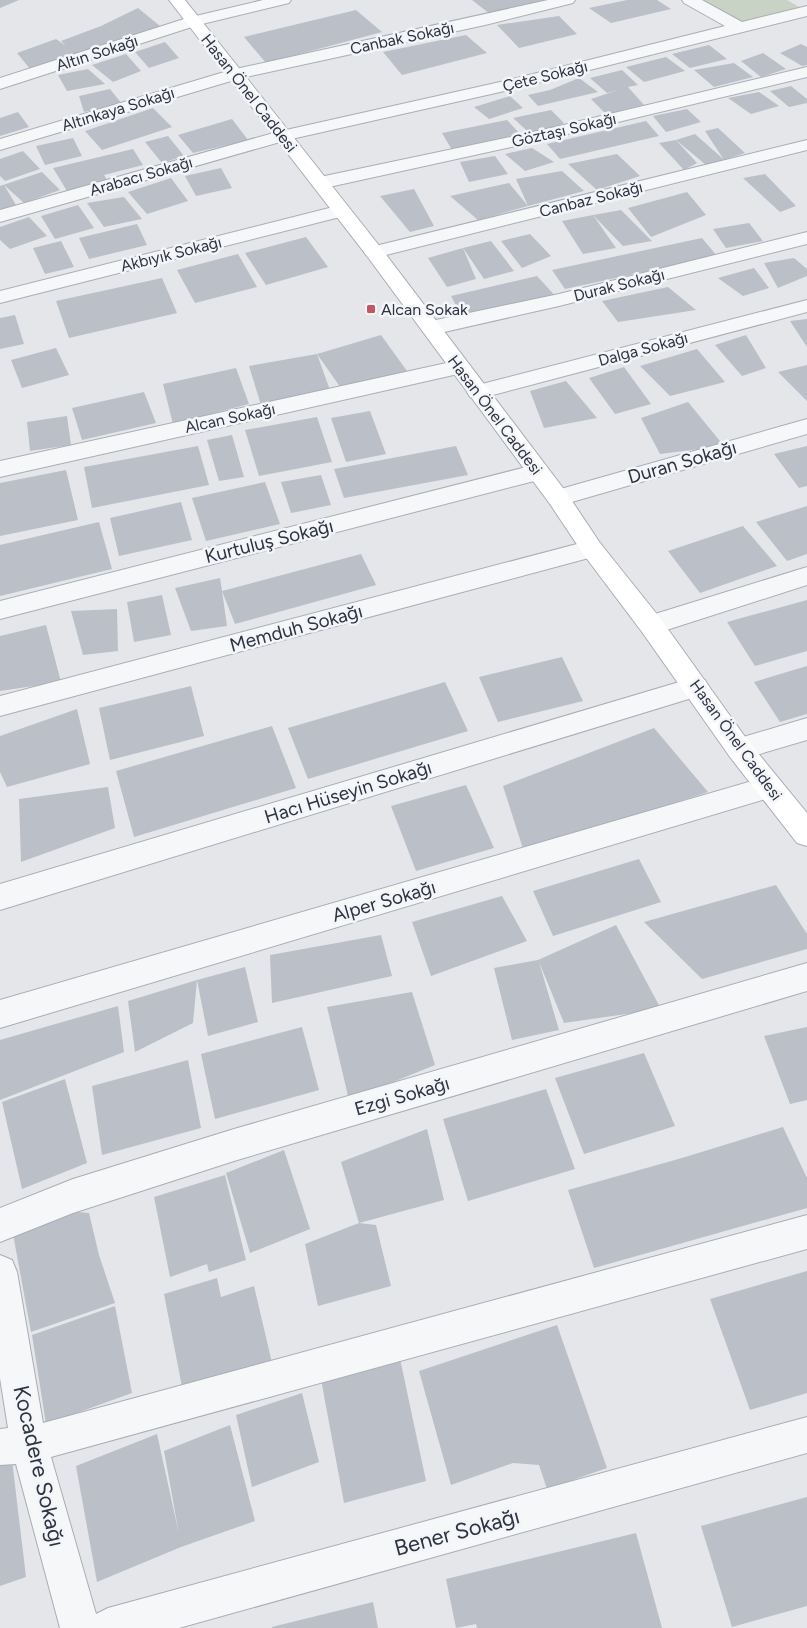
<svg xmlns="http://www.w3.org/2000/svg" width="807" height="1628" font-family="Figtree,sans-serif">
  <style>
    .green { fill: #c8d3c6 }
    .building { fill: #bbbfc7 }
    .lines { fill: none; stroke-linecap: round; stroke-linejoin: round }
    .minor-casing { stroke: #a9adb4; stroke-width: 2 }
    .secondary-casing { stroke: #a9adb4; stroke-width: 2 }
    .minor { fill: #f6f7f9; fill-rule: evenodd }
    .secondary { fill: #fff; fill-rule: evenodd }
    .poi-dot { fill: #c15760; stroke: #f3f5f8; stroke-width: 2 }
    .labels { text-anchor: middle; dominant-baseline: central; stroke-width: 5; stroke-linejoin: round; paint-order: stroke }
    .far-street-label { font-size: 16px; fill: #2d3341; stroke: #f3f5f8 }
    .far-poi-label { font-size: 16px; fill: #2d3341; stroke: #f3f5f8; text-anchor: start }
    .street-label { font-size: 19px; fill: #2d3341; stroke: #f3f5f8 }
    .near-street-label { font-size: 22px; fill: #2d3341; stroke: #f3f5f8 }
  </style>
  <rect width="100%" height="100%" fill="#e4e6ea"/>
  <polygon class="green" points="701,0 787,0 799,7 741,23"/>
  <g class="building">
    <polygon points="0,0 19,0 0,8"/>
    <polygon points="472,0 543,0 543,1 490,14"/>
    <polygon points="627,0 657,0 671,9 611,23 589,8"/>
    <polygon points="138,8 160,26 121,45 116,41 31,70 17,53 56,39 66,46 61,41 101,26"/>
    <polygon points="356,10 382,32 266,63 244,37"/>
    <polygon points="559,16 577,34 519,48 497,25"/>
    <polygon points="466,35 487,53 402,75 383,52"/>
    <polygon points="165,42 179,58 149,68 135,52"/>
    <polygon points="801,44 807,47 807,65 802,66 780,53"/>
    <polygon points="709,45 727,59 690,68 672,54"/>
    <polygon points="763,53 786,69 761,77 741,61"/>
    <polygon points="126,54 141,71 113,82 92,65"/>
    <polygon points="666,57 685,71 644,82 626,67"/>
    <polygon points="734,63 753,77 714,87 694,70"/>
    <polygon points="88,69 105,84 67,91 58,75"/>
    <polygon points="622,70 638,85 628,87 644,105 606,114 591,99 618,90 607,93 590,78"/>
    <polygon points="579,78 598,92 538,106 528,95 550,90"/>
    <polygon points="791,86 807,99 807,103 789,107 770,91"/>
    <polygon points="110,89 122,104 84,112 79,96"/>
    <polygon points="759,92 779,106 751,114 728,98"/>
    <polygon points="510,96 523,108 489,119 474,107"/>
    <polygon points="153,108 172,127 102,150 85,131"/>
    <polygon points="687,109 701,122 666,132 653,116"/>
    <polygon points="551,110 564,123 534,137 513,118"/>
    <polygon points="18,112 29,127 0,136 0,118"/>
    <polygon points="232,119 248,140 193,153 178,135"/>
    <polygon points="507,120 520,134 452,150 442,133"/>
    <polygon points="646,121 659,136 560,159 547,144"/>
    <polygon points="718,128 745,153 724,160 705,131"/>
    <polygon points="695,134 730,165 706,165 676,140"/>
    <polygon points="168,136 184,156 162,163 145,142"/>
    <polygon points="73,138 82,156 45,165 36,146"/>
    <polygon points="676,140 697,163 684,170 659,143"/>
    <polygon points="532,148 554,162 525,171 505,154"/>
    <polygon points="133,149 143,165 104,175 107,180 67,191 53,168"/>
    <polygon points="23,151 40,169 5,181 0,176 0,159"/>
    <polygon points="617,154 640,176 597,190 568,164"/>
    <polygon points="495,156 508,174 469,182 460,162"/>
    <polygon points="221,168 232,188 196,196 185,176"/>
    <polygon points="562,171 584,191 528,206 516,179"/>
    <polygon points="42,172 60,190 24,203 4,185 16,205 0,210 0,186"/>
    <polygon points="765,174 796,206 780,212 743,178"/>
    <polygon points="171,178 188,201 147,214 128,192"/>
    <polygon points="509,183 528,206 478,220 450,196"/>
    <polygon points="414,189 434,226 410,232 380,196"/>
    <polygon points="687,192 706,215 651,237 628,208"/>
    <polygon points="124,197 142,219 104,227 87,203"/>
    <polygon points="78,205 94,228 55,239 41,216"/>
    <polygon points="621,210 652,241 623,246 593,215 616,248 583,254 562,221 593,215"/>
    <polygon points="29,217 47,236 10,249 0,240 0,227"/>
    <polygon points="749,223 763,241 726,248 713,229"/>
    <polygon points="137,224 147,245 89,259 79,238"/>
    <polygon points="530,234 551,256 522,268 501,241"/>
    <polygon points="306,237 328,267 266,285 245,253"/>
    <polygon points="702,238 717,256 565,289 552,270"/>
    <polygon points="61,241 74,267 45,274 33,248"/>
    <polygon points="491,241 514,271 484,279 463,248"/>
    <polygon points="463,248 476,279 447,287 428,258"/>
    <polygon points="238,254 257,287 195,303 177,270"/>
    <polygon points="794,258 807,269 807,276 778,288 764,263"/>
    <polygon points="754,268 769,288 743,296 718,278"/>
    <polygon points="537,276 559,300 465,322 451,296"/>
    <polygon points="162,278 177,313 69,338 56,301"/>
    <polygon points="668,287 696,310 618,322 602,301"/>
    <polygon points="15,315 24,344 0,349 0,318"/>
    <polygon points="807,319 807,347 790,321"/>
    <polygon points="381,335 407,371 343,391 317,354"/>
    <polygon points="746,335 766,368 742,376 715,345"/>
    <polygon points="56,348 69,375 22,388 11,360"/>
    <polygon points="697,349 725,382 670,396 640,366"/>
    <polygon points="317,354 331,393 261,405 249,366"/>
    <polygon points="807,365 807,401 778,372"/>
    <polygon points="624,367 651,404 615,414 589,378"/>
    <polygon points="236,368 249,404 173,424 163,384"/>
    <polygon points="566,381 597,418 544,428 530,391"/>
    <polygon points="144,392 156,423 82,440 72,408"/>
    <polygon points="688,402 724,446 660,454 641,418"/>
    <polygon points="370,411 386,454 346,462 331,418"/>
    <polygon points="67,416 71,445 30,451 27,422"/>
    <polygon points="317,417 332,462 259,476 245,430"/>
    <polygon points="232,435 244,477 219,481 207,440"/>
    <polygon points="198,446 209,485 92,508 84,467"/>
    <polygon points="456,446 468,475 344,498 334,469"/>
    <polygon points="807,446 807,486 799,488 774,454"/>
    <polygon points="66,470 78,520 0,536 0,483"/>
    <polygon points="321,475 331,505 291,513 281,482"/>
    <polygon points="265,482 280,524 206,541 192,498"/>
    <polygon points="181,502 192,540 119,556 110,518"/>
    <polygon points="807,506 807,554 787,561 756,522"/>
    <polygon points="99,522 112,569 0,596 0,545"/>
    <polygon points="743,526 777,566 700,593 668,551"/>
    <polygon points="361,554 376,585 235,624 222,591 227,626 191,631 175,588 220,578 222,591"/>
    <polygon points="162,595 171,635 134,642 127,602"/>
    <polygon points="807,600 807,651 755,666 727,622"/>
    <polygon points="117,609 118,651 83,655 71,611"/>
    <polygon points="46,625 61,682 0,691 0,636"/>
    <polygon points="562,657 583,701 498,722 479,677"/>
    <polygon points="807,666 807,714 780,722 754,682"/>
    <polygon points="445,682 468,731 308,779 288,728"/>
    <polygon points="191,686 204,736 110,760 99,708"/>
    <polygon points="77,709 90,764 7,787 0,772 0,736"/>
    <polygon points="272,726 296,788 134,837 116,771"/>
    <polygon points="654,728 708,792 524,852 503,786"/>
    <polygon points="466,785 494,848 416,871 391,806"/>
    <polygon points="108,787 115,828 21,862 19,799"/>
    <polygon points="639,859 661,902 553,936 533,891"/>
    <polygon points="776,885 807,934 807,949 702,979 644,922"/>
    <polygon points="502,896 527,941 431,976 412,922"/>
    <polygon points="616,925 661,1009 564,1023 539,962 559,1030 512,1040 494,968 538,960"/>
    <polygon points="381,935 392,976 272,1003 270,955"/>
    <polygon points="245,967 258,1022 208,1036 197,980 193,1023 135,1052 128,1001 197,980"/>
    <polygon points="412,992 435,1065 349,1100 327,1007"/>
    <polygon points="118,1006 124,1052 0,1100 0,1040"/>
    <polygon points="302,1027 319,1090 215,1119 201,1054"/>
    <polygon points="807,1027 807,1100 790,1104 764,1036"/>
    <polygon points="644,1053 675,1126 584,1154 555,1078"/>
    <polygon points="188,1060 201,1128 102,1155 92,1086"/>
    <polygon points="65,1079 87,1163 22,1189 2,1102"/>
    <polygon points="546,1089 575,1169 468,1201 443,1119"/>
    <polygon points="783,1127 807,1178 807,1208 594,1268 568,1190 682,1158"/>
    <polygon points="427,1129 444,1200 359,1223 376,1225 391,1286 318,1306 305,1244 359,1223 341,1162"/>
    <polygon points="284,1150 310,1229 250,1253 226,1173"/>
    <polygon points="225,1175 246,1260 209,1272 207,1264 170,1277 154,1197"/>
    <polygon points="77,1212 89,1213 99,1255 115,1303 31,1332 13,1234"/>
    <polygon points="807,1271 807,1393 750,1410 710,1299"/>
    <polygon points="217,1278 221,1297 254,1286 272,1363 183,1392 164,1294"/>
    <polygon points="115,1306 132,1393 46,1424 32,1335"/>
    <polygon points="557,1325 607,1468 547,1489 539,1465 513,1463 451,1485 419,1371"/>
    <polygon points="399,1354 426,1481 344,1503 320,1374"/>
    <polygon points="302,1393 319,1462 252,1487 236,1415"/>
    <polygon points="230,1425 255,1521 181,1547 97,1582 76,1466 157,1434 179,1534 164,1451"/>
    <polygon points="11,1452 26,1577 0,1586 0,1455"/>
    <polygon points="807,1497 807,1606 732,1627 701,1526"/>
    <polygon points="636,1533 662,1628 477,1628 476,1624 456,1628 446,1579"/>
    <polygon points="373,1602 378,1628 272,1628 272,1627"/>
  </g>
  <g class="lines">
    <g class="minor-casing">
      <g id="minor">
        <polygon points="263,0 291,0 289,3 198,25 0,89 0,78 187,18"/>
        <polygon points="548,0 575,0 573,3 485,25 241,78 0,150 0,139 231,70"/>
        <polygon points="682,0 702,0 742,22 807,6 807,16 509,90 287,140 0,222 0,210 277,132 509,80 725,26 684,3"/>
        <polygon points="807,67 807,77 534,142 320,189 314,187 311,183 314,179 320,177 534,132"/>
        <polygon points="807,140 807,150 374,258 367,256 364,252 367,248"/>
        <polygon points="341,205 348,207 350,211 348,215 0,303 0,291"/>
        <polygon points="807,232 807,244 559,306 431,335 424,333 421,328 424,323 431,321 559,294"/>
        <polygon points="807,300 807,312 478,399 470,397 467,392 470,387 478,385"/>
        <polygon points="460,360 467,362 471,367 467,372 0,477 0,461"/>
        <polygon points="807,419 807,434 558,506 550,504 547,498 550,492"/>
        <polygon points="538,464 546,466 549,472 546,478 0,619 0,601"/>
        <polygon points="592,540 600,543 604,549 600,555 0,716 0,696"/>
        <polygon points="807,567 807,585 651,635 642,632 639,625 642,618"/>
        <polygon points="696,677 705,680 709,687 705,694 0,910 0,884"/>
        <polygon points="807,718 807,740 739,760 730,757 726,749 730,741"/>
        <polygon points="769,776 779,779 783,787 779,795 0,1028 0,1000"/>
        <polygon points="807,963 807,991 234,1161 73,1213 0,1242 0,1208 73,1179 234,1129"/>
        <polygon points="807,1215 807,1249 51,1457 96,1614 108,1608 807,1417 807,1453 179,1628 60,1628 16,1464 0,1465 0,1429 8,1428 0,1378 0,1255 12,1260 17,1272 43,1423"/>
      </g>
    </g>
    <g class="secondary-casing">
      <polygon id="secondary" points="169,0 185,0 381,248 566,492 600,543 660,618 748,741 807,813 807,846 797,843 730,757 642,632 584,555 550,504 367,256"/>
    </g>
    <use href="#minor" class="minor"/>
    <use href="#secondary" class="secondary"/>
  </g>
  <rect class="poi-dot" x="366" y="304" width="10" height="10" rx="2.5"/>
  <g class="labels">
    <g class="far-street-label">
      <text transform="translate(402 38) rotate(-12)">Canbak Sokağı</text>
      <text transform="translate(97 53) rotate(-18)">Altın Sokağı</text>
      <text transform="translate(545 76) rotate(-14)">Çete Sokağı</text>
      <text transform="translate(249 93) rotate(52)">Hasan Önel Caddesi</text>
      <text transform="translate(118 109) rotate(-17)">Altınkaya Sokağı</text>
      <text transform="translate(564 130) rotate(-13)">Göztaşı Sokağı</text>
      <text transform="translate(141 176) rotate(-16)">Arabacı Sokağı</text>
      <text transform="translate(591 199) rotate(-14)">Canbaz Sokağı</text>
      <text transform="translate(171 254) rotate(-14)">Akbıyık Sokağı</text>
      <text transform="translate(619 285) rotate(-14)">Durak Sokağı</text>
      <text transform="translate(643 349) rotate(-15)">Dalga Sokağı</text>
      <text transform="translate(495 415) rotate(53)">Hasan Önel Caddesi</text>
      <text transform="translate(230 418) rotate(-12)">Alcan Sokağı</text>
      <text transform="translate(736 740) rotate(54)">Hasan Önel Caddesi</text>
    </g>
    <g class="far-poi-label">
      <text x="381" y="309">Alcan Sokak</text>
    </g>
    <g class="street-label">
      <text transform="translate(682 462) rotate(-16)">Duran Sokağı</text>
      <text transform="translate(269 541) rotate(-14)">Kurtuluş Sokağı</text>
      <text transform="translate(296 628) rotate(-15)">Memduh Sokağı</text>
      <text transform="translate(348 792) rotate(-17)">Hacı Hüseyin Sokağı</text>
      <text transform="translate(384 901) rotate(-16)">Alper Sokağı</text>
      <text transform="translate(402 1096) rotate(-16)">Ezgi Sokağı</text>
    </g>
    <g class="near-street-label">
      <text transform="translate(39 1466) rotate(77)">Kocadere Sokağı</text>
      <text transform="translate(457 1532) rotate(-15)">Bener Sokağı</text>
    </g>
  </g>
</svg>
